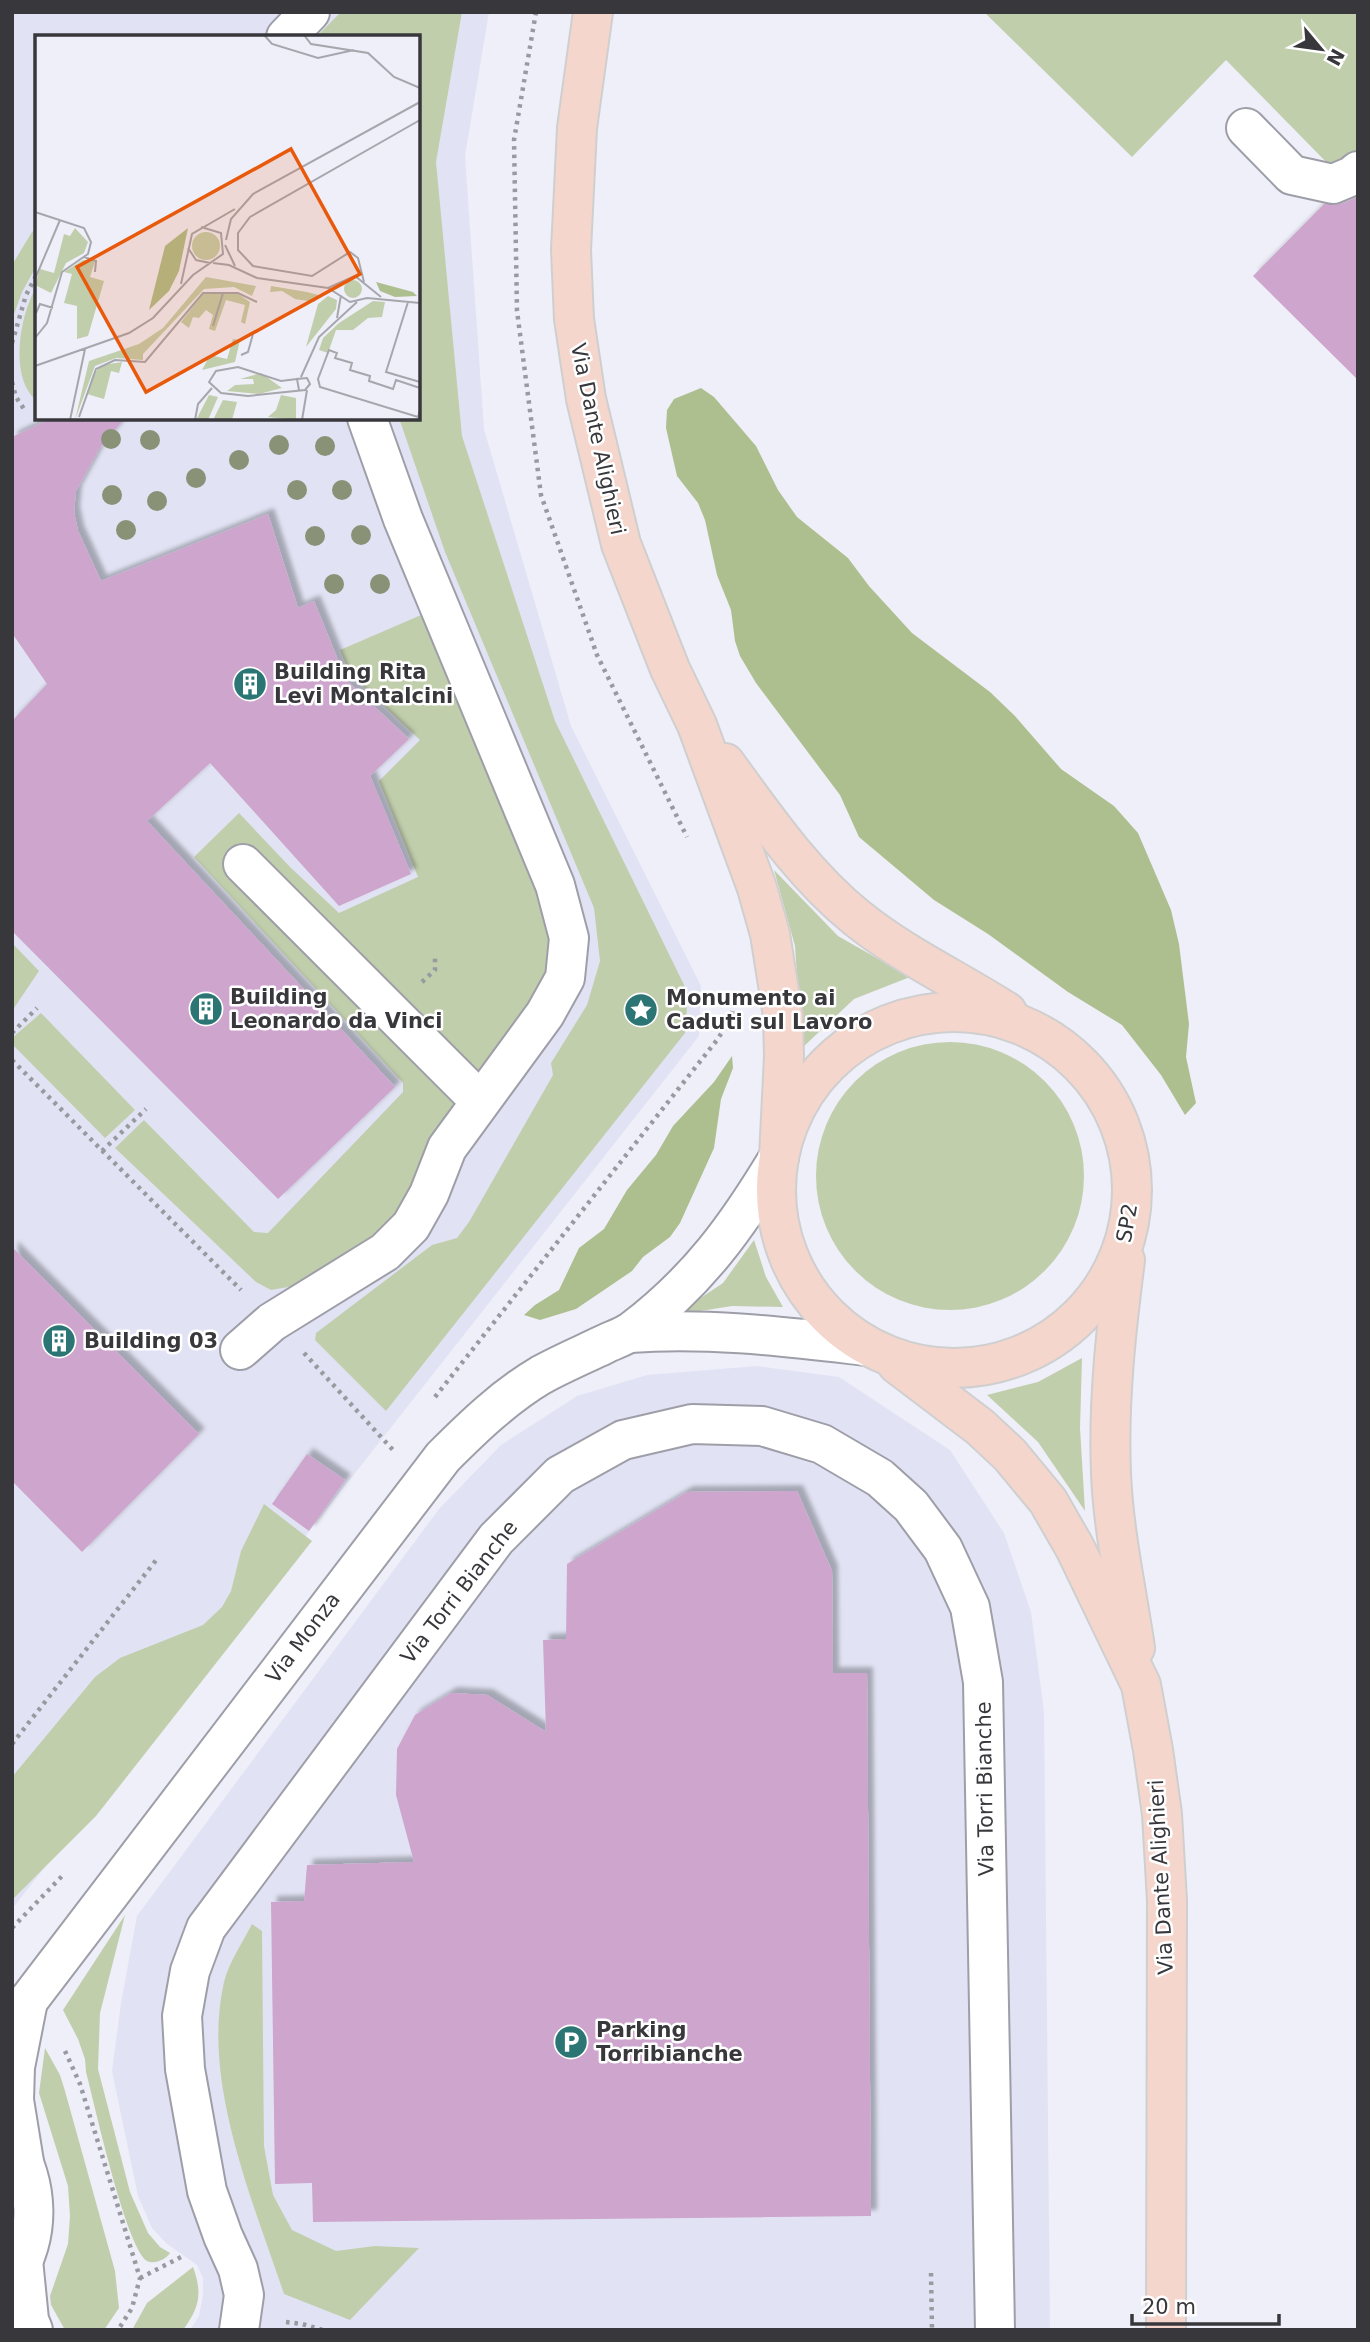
<svg xmlns="http://www.w3.org/2000/svg" width="1370" height="2342" font-family="'DejaVu Sans',sans-serif">
  <style>
    .built { fill: #e1e3f4; fill-rule: evenodd }
    .green { fill: #c1ceac }
    .forest { fill: #adbf8e }
    .building { fill: #cda5cd; filter: url(#shadow) }
    .lines { fill: none; stroke-linecap: round; stroke-linejoin: round }
    .minor-casing { stroke: #9e9ea8; stroke-width: 42 }
    .major-casing { stroke: #cfcfd0; stroke-width: 42 }
    .path { stroke: #9999a0; stroke-width: 4.5; stroke-dasharray: 3.5 5; stroke-linecap: butt }
    .minor { stroke: #fff; stroke-width: 38 }
    .major { stroke: #f5d6cd; stroke-width: 38 }
    .tree { fill: #899277 }
    .labels { text-anchor: middle; dominant-baseline: central; stroke-width: 5; stroke-linejoin: round; paint-order: stroke }
    .street-label { font-size: 21px; fill: #38383c; stroke: #fff }
    .poi-label { font-size: 21px; font-weight: bold; fill: #38383c; stroke: #fff; text-anchor: start }
    .inset-road { fill: none; stroke: #a6a6ad; stroke-width: 2 }
    .view { fill: #e8590c; fill-opacity: 0.15; stroke: #e8590c; stroke-width: 3.5 }
    .inset-edge { fill: none; stroke: #38383c; stroke-width: 3.5 }
  </style>
  <defs>
    <filter id="shadow"><feDropShadow dx="6" dy="-6" stdDeviation="2" flood-color="#0004"/></filter>
  </defs>
  <rect width="100%" height="100%" fill="#efeff9"/>
  <g class="built">
    <path d="M12 12H489L465 156 484 429 571 726 701 986 699 1036 12 1909ZM37 37H418V418H37Z"/>
    <polygon points="757,1366 839,1377 950,1450 1004,1533 1031,1612 1044,1712 1050,2330 190,2330 199,2316 203,2295 203,2278 197,2265 166,2243 152,2228 138,2196 112,2071 121,2003 137,1916 439,1509 501,1445 577,1396 647,1375"/>
  </g>
  <g class="green">
    <polygon points="341,12 462,12 436,162 462,436 555,721 688,993 685,1033 386,1411 315,1340 316,1333 432,1245 457,1238 469,1222 553,1075 551,1063 587,1005 600,961 594,908 445,552 399,418 418,418 418,37 316,37"/>
    <polygon points="984,12 1358,12 1358,153 1336,172 1226,60 1132,157"/>
    <polygon points="37,228 37,265 22,292 12,320 12,265 32,232"/>
    <path d="M37 286V401C8 378 20 313 37 286Z"/>
    <polygon points="428,612 556,928 548,979 410,1199 377,1238 294,1286 271,1290 256,1282 115,1148 144,1120 254,1232 268,1233 403,1092 403,1083 194,857 239,813 290,867 339,913 418,877 379,781 420,740 350,674 340,650"/>
    <polygon points="774,870 838,936 910,977 854,999 802,1048 795,946"/>
    <polygon points="12,943 39,971 12,1011"/>
    <polygon points="41,1013 135,1110 105,1138 12,1044 12,1038"/>
    <circle cx="950" cy="1176" r="134"/>
    <polygon points="754,1240 766,1277 783,1307 732,1306 675,1315 723,1283"/>
    <polygon points="1082,1358 1080,1428 1085,1511 1038,1442 987,1395 1038,1382"/>
    <polygon points="264,1504 312,1541 96,1816 12,1900 12,1777 95,1677 120,1658 203,1625 222,1607 231,1591 241,1551"/>
    <path d="M125 1915 100 2013 98 2069 130 2192 148 2233 160 2247 170 2253C166 2259 155 2265 147 2261 126 2248 94 2102 86 2072L85 2059 78 2039 63 2010Z"/>
    <path d="M252 1924 262 1931 264 2146 273 2195 292 2230 336 2251 375 2246 419 2248 350 2320 284 2294C253 2201 201 2081 224 1982 229 1962 243 1942 252 1924Z"/>
    <polygon points="45,2048 60,2075 65,2091 115,2271 119,2308 104,2330 65,2330 51,2305 50,2296 68,2244 70,2216 68,2186 39,2093"/>
    <path d="M193 2267C203 2294 199 2308 183 2330H132L147 2303Z"/>
  </g>
  <g class="forest">
    <polygon points="701,388 714,397 756,446 778,490 797,517 848,558 869,586 912,633 990,692 1015,716 1061,769 1114,806 1138,833 1171,910 1179,944 1189,1024 1186,1057 1196,1103 1185,1115 1161,1075 1122,1025 1068,992 988,934 934,900 859,837 840,795 756,683 740,656 735,641 731,610 717,575 705,520 698,503 677,476 666,428 667,410 674,399"/>
    <polygon points="732,1056 733,1068 721,1099 714,1148 680,1223 670,1237 643,1257 632,1271 576,1309 540,1320 524,1315 535,1305 559,1290 579,1248 604,1229 627,1190 656,1155 673,1126 714,1082"/>
  </g>
  <g class="building">
    <polygon points="1358,197 1358,380 1253,276 1324,204 1341,204"/>
    <polygon points="52,418 125,418 99,449 76,491 74,512 78,531 101,581 268,514 298,608 314,601 346,680 409,739 370,776 411,874 339,906 210,763 147,821 395,1087 278,1199 12,931 12,721 47,684 12,633 12,437"/>
    <polygon points="12,1247 199,1434 82,1552 12,1481"/>
    <polygon points="307,1454 345,1480 309,1531 272,1504"/>
    <polygon points="797,1491 832,1571 833,1673 867,1673 871,2216 313,2222 312,2183 275,2184 271,1902 304,1901 307,1865 414,1862 396,1795 397,1749 415,1715 451,1693 487,1695 546,1732 543,1640 566,1639 567,1564 687,1492"/>
  </g>
  <g class="lines">
    <g class="minor-casing">
      <g id="minor">
        <polyline points="286,37 310,12"/>
        <polyline points="1246,128 1292,175 1333,184 1352,176 1358,171"/>
        <polyline points="243,864 479,1100"/>
        <path d="M629 1333C709 1327 787 1337 866 1346"/>
        <polyline points="240,1350 272,1322 385,1252 411,1226 429,1194 447,1148 545,1014 565,978 569,938 555,885 403,519 367,418"/>
        <path d="M12 2013 28 2001 443 1457C473 1427 504 1397 541 1375 561 1364 582 1355 603 1345 613 1340 623 1337 632 1331 698 1281 737 1227 779 1157"/>
        <path d="M12 2139C39 2184 42 2236 12 2281"/>
        <polyline points="24,2162 14,2100 15,2067 28,2001"/>
        <polyline points="23,2260 29,2320 33,2330"/>
        <polyline points="239,2330 244,2295 238,2269 223,2236 207,2191 185,2069 182,2016 190,1971 206,1928 496,1539 560,1475 623,1440 692,1424 762,1426 822,1444 880,1478 911,1506 943,1549 970,1607 983,1682 995,2330"/>
      </g>
    </g>
    <g class="major-casing">
      <g id="major">
        <polyline points="593,12 577,128 571,250 574,319 586,399 621,544 670,669 697,725 757,888 770,934 783,1016 784,1056 779,1157"/>
        <path d="M725 763C765 818 804 875 857 918 903 955 957 980 1007 1012"/>
        <circle cx="954" cy="1190" r="178"/>
        <path d="M1125 1260C1116 1330 1108 1402 1111 1473 1113 1529 1127 1593 1135 1648"/>
        <polyline points="897,1364 980,1427 1010,1455 1048,1501 1075,1548 1141,1685 1153,1750 1162,1814 1167,1901 1166,2330"/>
      </g>
    </g>
    <g class="path">
      <polyline points="536,12 514,140 517,311 541,495 597,655 687,837"/>
      <polyline points="12,343 26,295 37,274"/>
      <polyline points="12,382 16,397 26,412"/>
      <polyline points="422,982 435,970 435,955"/>
      <polyline points="12,1033 37,1008"/>
      <polyline points="12,1060 241,1290"/>
      <polyline points="102,1151 146,1109"/>
      <polyline points="304,1353 393,1450"/>
      <polyline points="435,1397 717,1040 730,1020 734,1007"/>
      <polyline points="12,1744 157,1559"/>
      <polyline points="12,1928 65,1873"/>
      <polyline points="65,2051 80,2084 140,2278 132,2308 118,2330"/>
      <polyline points="931,2273 932,2330"/>
      <polyline points="140,2278 183,2256"/>
      <polyline points="286,2322 302,2324 323,2330"/>
    </g>
    <use href="#minor" class="minor"/>
    <use href="#major" class="major"/>
  </g>
  <g class="tree">
    <circle cx="111" cy="439" r="10"/>
    <circle cx="150" cy="440" r="10"/>
    <circle cx="279" cy="445" r="10"/>
    <circle cx="325" cy="446" r="10"/>
    <circle cx="239" cy="460" r="10"/>
    <circle cx="196" cy="478" r="10"/>
    <circle cx="297" cy="490" r="10"/>
    <circle cx="342" cy="490" r="10"/>
    <circle cx="112" cy="495" r="10"/>
    <circle cx="157" cy="501" r="10"/>
    <circle cx="126" cy="530" r="10"/>
    <circle cx="361" cy="535" r="10"/>
    <circle cx="315" cy="536" r="10"/>
    <circle cx="334" cy="584" r="10"/>
    <circle cx="380" cy="584" r="10"/>
  </g>
  <defs>
    <g id="building-disc" transform="scale(1.75)"><circle r="9.5" fill="#2b7574" stroke="#fff"/><path d="M-4-6H4V6H1V3H-1V6H-4ZM-2.5-4.3h1.7v1.8h-1.7ZM.8-4.3h1.7v1.8H.8ZM-2.5-1h1.7V.8h-1.7ZM.8-1h1.7V.8H.8Z" fill="#fff"/></g>
    <g id="sight-disc" transform="scale(1.75)"><circle r="9.5" fill="#2b7574" stroke="#fff"/><path d="M0-6L1.8-2.2L6-1.7L2.9 1.2L3.7 5.4L0 3.3L-3.7 5.4L-2.9 1.2L-6-1.7L-1.8-2.2Z" fill="#fff"/></g>
    <g id="parking-disc" transform="scale(1.75)"><circle r="9.5" fill="#2b7574" stroke="#fff"/><path d="M-3.5-5.5H1a3.5 3.5 0 0 1 0 7H-1V5.5H-3.5ZM-1-3.4V-.6H.8a1.4 1.4 0 0 0 0-2.8Z" fill="#fff"/></g>
  </defs>
  <g fill-rule="evenodd">
    <use href="#building-disc" x="250" y="684"/>
    <use href="#building-disc" x="206" y="1009"/>
    <use href="#sight-disc" x="641" y="1010"/>
    <use href="#building-disc" x="59" y="1341"/>
    <use href="#parking-disc" x="571" y="2042"/>
  </g>
  <g class="labels">
    <g class="street-label">
      <text transform="translate(598 439) rotate(78)">Via Dante Alighieri</text>
      <text transform="translate(1127 1223) rotate(-80)">SP2</text>
      <text transform="translate(459 1592) rotate(-52)">Via Torri Bianche</text>
      <text transform="translate(303 1638) rotate(-53)">Via Monza</text>
      <text transform="translate(985 1789) rotate(-91)">Via Torri Bianche</text>
      <text transform="translate(1161 1877) rotate(-93)">Via Dante Alighieri</text>
    </g>
    <g class="poi-label">
      <text x="274" y="672">Building Rita<tspan x="274" dy="24">Levi Montalcini</tspan></text>
      <text x="230" y="997">Building<tspan x="230" dy="24">Leonardo da Vinci</tspan></text>
      <text x="666" y="998">Monumento ai<tspan x="666" dy="24">Caduti sul Lavoro</tspan></text>
      <text x="84" y="1341">Building 03</text>
      <text x="596" y="2030">Parking<tspan x="596" dy="24">Torribianche</tspan></text>
    </g>
  </g>
  <g transform="translate(35 35)">
    <rect width="385" height="385" fill="#efeff9"/>
    <path d="M40 193 53 207 49 218 31 228 16 258 0 250 5 234 19 238 29 199 35 201ZM157 211a14 14 0 1 1 28 0a14 14 0 1 1-28 0ZM48 225 60 226 55 242 69 246 53 301 42 304V271L29 268 37 239 29 237ZM171 242 221 251 217 261 199 252 169 254 108 319V325L81 323 60 331 40 385 54 326 104 309 128 293ZM309 254a9 9 0 1 1 18 0a9 9 0 1 1-18 0ZM236 251 272 257 287 261 279 267 260 264 247 256 235 257ZM168 259H203L215 267 210 289 206 287 210 270 191 265 180 296 174 294 178 280 171 275 164 283 158 282 154 293 146 287ZM293 261 302 265 301 274 271 312 283 269ZM338 266 350 267 347 282 333 283 318 295H301L293 318 284 315 288 303 304 288ZM198 304 205 305 200 327 167 335 175 320 192 324ZM87 327 84 338 76 336 69 364 52 359 58 339 68 330ZM226 338 247 353 224 359 192 356 200 350 219 349 218 344H205ZM174 360 183 362 173 385H161ZM246 360 261 363V385L233 382 241 375ZM188 365 202 367 197 385H178Z" fill="#c1ceac"/>
    <path d="M153 193 144 236 134 256 114 275 130 211ZM341 247 378 257 382 261 360 262 345 256Z" fill="#adbf8e"/>
    <path class="inset-road" d="M229 0 237 9 283 23 319 15M269 0 276 9 333 18 359 42 385 53M0 177 49 193 56 207 53 219 27 237 12 288 0 303M191 205 196 184 218 159 385 67M190 210 200 231M153 213 161 225 175 228M49 222 61 226 60 237M178 228 194 230 222 243 293 253 315 267 332 263 385 268M0 244 25 185M329 247 323 223 315 217 277 241 218 231 203 215V198L215 182 385 85M146 249 157 199 200 174M293 253 320 241 346 262M373 267 351 337 385 347M1 278 5 269 18 273M302 283 306 260M178 291 188 258M206 320 213 317 218 299M0 331 94 298 118 283 158 240 188 219 186 198 166 192M266 342 284 302 322 267M262 344 246 346 203 332 181 336 174 347 186 358 213 361 270 355 275 349 272 343 262 344 264 355M385 353 361 345 358 354 334 346 335 341 315 335 317 328 300 323 302 318 294 315 283 344 285 352 383 382 385 375M44 382 61 334 80 325 110 327 168 258H203L222 267M35 385 50 314M160 385 163 369 177 353M267 385 272 355"/>
    <path class="view" d="M256 114 325 239 111 357 42 232Z"/>
    <rect width="385" height="385" class="inset-edge"/>
  </g>
  <rect width="1370" height="2342" fill="none" stroke="#38383c" stroke-width="28"/>
  <g transform="translate(1321 49) rotate(119)" stroke="#ffffff" stroke-width="5" paint-order="stroke">
  <path d="M0-5L12 26L0 18L-12 26Z" fill="#38383c"/>
  <text y="-10" font-size="19" font-weight="bold" text-anchor="middle" fill="#38383c">N</text>
  </g>
  <path d="M1132 2314v10h147v-10" fill="none" stroke="#38383c" stroke-width="3.5"/>
  <text x="1142" y="2314" font-size="21" fill="#38383c" stroke="#ffffff" stroke-width="5" paint-order="stroke">20 m</text>
</svg>
